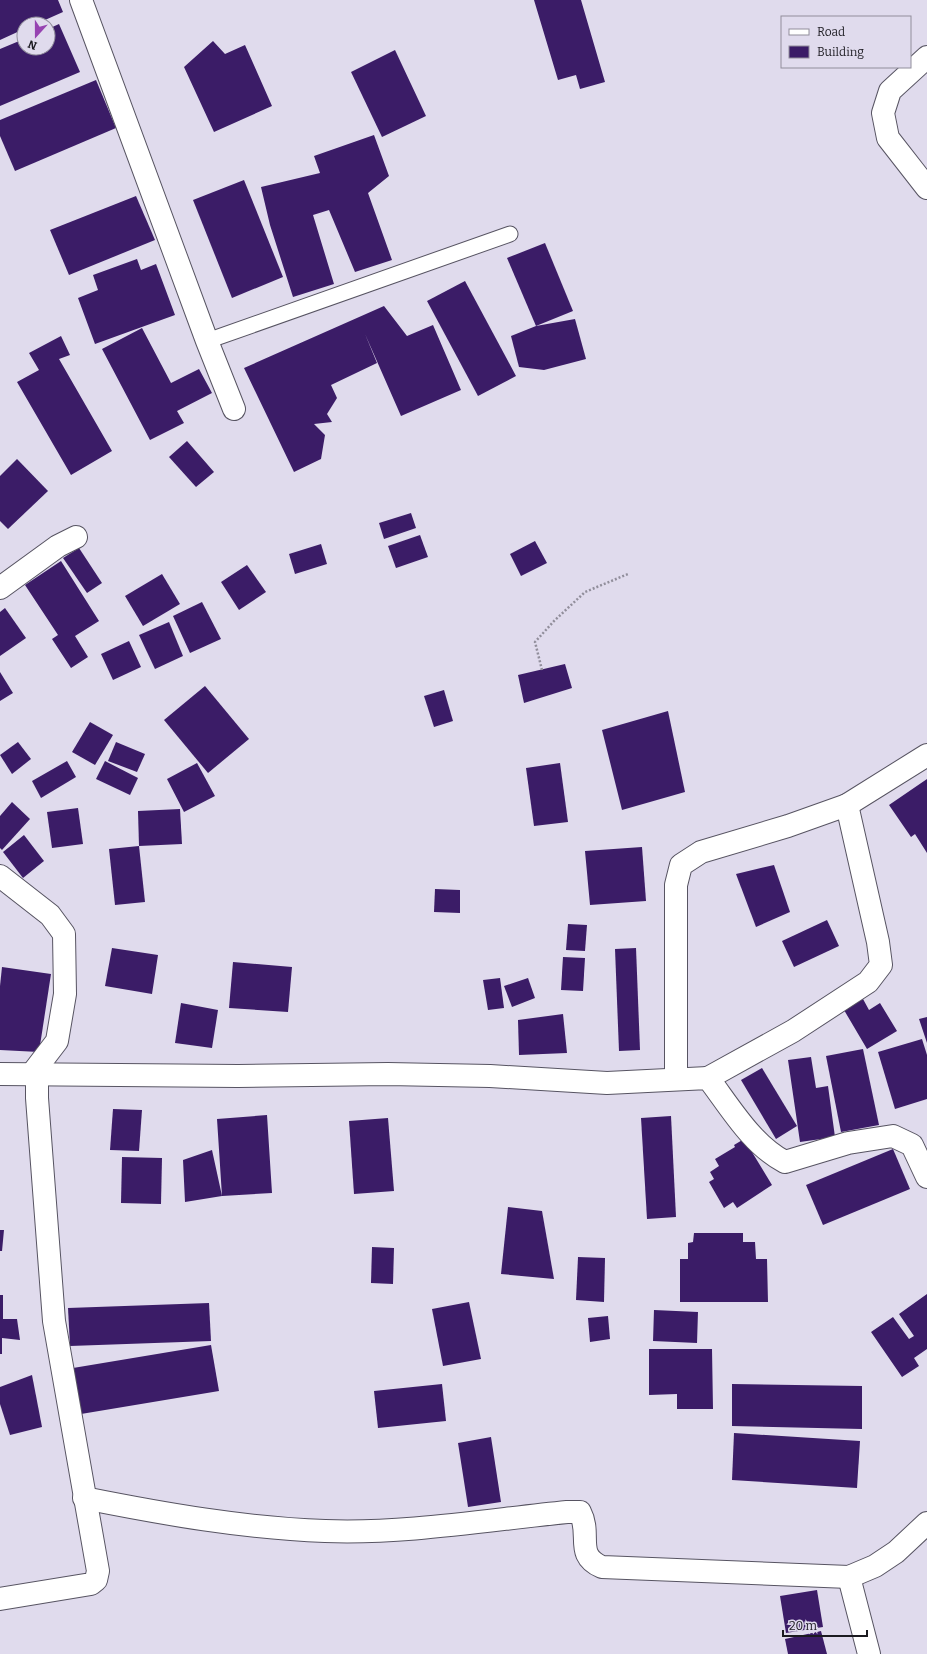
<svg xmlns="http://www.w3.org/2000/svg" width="927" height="1654" font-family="Bitter,serif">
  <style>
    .building { fill: #3b1c67 }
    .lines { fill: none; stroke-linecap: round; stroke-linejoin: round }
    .service-casing { stroke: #575462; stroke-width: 17 }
    .minor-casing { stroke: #575462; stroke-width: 24 }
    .path { stroke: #918e9b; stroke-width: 2.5; stroke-dasharray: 2 2; stroke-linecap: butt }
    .service { stroke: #fff; stroke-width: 15 }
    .minor { stroke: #fff; stroke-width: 22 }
  </style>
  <rect width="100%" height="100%" fill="#e0dbed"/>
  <g class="building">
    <polygon points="0,0 58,0 63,12 36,24 24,24 24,29 0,40"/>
    <polygon points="534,0 581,0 605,82 580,89 576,75 558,80"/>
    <polygon points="59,24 80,72 0,106 0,49 24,39 24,48 48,48 48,29"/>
    <polygon points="213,41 225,54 245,45 272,106 214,132 184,67"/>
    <polygon points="395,50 426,116 382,137 351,72"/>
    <polygon points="96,80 116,128 15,171 0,136 0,120"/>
    <polygon points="374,135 389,176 368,193 392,260 355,272 329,210 313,215 334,284 293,297 270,225 261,187 320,173 314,156"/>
    <polygon points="244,180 283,277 232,298 193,200"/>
    <polygon points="136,196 155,240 69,275 50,230"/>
    <polygon points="545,243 573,311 536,326 507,258"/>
    <polygon points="137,259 141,270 156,264 175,315 95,344 78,298 98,290 93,275"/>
    <polygon points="465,281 516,376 478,396 427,301"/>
    <polygon points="384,306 407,336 433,325 461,390 401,416 365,334 377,363 331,385 337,398 327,414 332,422 314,424 325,435 321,459 294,472 244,368"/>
    <polygon points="575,319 586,359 544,370 519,367 511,336 536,326"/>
    <polygon points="142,328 171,383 199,369 212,393 177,411 184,423 150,440 102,349"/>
    <polygon points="61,336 70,355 59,359 112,451 71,475 17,382 39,370 29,353"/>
    <polygon points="187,441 214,472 196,487 169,457"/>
    <polygon points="17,459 48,491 8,529 0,521 0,476"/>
    <polygon points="411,513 416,528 384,539 379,523"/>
    <polygon points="420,535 428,557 396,568 388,546"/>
    <polygon points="535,541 547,563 521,576 510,554"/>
    <polygon points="321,544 327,564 295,574 289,554"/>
    <polygon points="79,548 102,583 87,593 63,558"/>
    <polygon points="61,561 99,621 75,636 88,657 71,668 52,639 58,635 25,585"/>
    <polygon points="247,565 266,592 239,610 221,582"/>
    <polygon points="162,574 180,604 143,626 125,596"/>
    <polygon points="202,602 221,639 190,653 173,616"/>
    <polygon points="5,608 26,638 0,656 0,612"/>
    <polygon points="169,622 183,656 155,669 139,635"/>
    <polygon points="129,641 141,667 113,680 101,654"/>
    <polygon points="565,664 572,688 524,703 518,675"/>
    <polygon points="0,672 13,693 0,701"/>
    <polygon points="205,686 249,739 208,773 164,720"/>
    <polygon points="444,690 453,721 434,727 424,696"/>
    <polygon points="668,711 685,792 622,810 602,730"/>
    <polygon points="90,722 113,735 95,765 72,752"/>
    <polygon points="18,742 31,759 12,774 0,755"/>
    <polygon points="116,742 145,754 137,772 108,761"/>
    <polygon points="67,761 76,777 41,798 32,781"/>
    <polygon points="105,761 138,778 130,795 96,779"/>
    <polygon points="197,763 215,796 184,812 167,779"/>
    <polygon points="560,763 568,822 534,826 526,768"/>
    <polygon points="927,779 927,853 915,834 911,837 889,805"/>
    <polygon points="12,802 30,819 2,850 0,848 0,816"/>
    <polygon points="78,808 83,844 52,848 47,812"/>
    <polygon points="180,809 182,844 139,846 138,811"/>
    <polygon points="24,835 44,861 23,878 3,852"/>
    <polygon points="139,846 145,902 115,905 109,849"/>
    <polygon points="642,847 646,901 590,905 585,851"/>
    <polygon points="774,865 790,912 756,927 736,874"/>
    <polygon points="435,889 460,890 460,913 434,912"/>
    <polygon points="827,920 839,946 794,967 782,941"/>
    <polygon points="568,924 587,925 585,951 566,950"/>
    <polygon points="112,948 158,955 152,994 105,986"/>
    <polygon points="636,948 640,1050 619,1051 615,949"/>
    <polygon points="563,957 585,958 583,991 561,990"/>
    <polygon points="233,962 292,967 288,1012 229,1008"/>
    <polygon points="2,967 51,974 39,1052 0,1050 0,986"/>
    <polygon points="500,978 504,1008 488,1010 483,980"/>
    <polygon points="528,978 535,998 512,1007 504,986"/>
    <polygon points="863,999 869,1010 880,1003 897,1031 867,1049 844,1010"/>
    <polygon points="181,1003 218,1010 212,1048 175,1043"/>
    <polygon points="563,1014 567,1053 519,1055 518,1020"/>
    <polygon points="927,1017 927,1043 919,1019"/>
    <polygon points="922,1039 927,1055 927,1099 895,1109 878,1052"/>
    <polygon points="863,1049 879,1125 841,1132 826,1056"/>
    <polygon points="811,1057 816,1088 828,1086 835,1137 800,1142 788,1060"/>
    <polygon points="762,1068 797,1126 776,1139 741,1080"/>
    <polygon points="113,1109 142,1110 139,1151 110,1150"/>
    <polygon points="267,1115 272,1193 222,1196 185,1202 183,1160 212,1150 222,1196 217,1119"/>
    <polygon points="671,1116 676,1217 647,1219 641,1118"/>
    <polygon points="388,1118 394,1191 354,1194 349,1121"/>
    <polygon points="744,1139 772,1185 737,1208 733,1202 724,1208 709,1182 714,1179 710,1172 719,1166 715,1159 735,1147 734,1145"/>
    <polygon points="893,1149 910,1189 823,1225 806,1185"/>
    <polygon points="122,1157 162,1158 161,1204 121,1203"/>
    <polygon points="508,1207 542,1211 554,1279 501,1274"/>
    <polygon points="0,1230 4,1230 2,1251 0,1251"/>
    <polygon points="694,1233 743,1233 743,1242 755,1242 756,1259 767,1259 768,1302 680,1302 680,1259 688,1259 688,1243 693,1242"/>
    <polygon points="372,1247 394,1248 393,1284 371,1283"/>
    <polygon points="578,1257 605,1258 604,1302 576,1300"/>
    <polygon points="927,1294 927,1349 914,1358 919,1366 902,1377 871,1332 893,1317 909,1339 914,1336 899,1314"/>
    <polygon points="0,1295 3,1295 3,1319 17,1319 20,1340 2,1338 2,1354 0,1354"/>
    <polygon points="469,1302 481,1359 443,1366 432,1309"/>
    <polygon points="209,1303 211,1341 70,1346 68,1308"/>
    <polygon points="654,1310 698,1312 697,1343 653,1341"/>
    <polygon points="608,1316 610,1339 590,1342 588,1318"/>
    <polygon points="211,1345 219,1391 81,1414 73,1368"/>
    <polygon points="649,1349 712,1349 713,1409 677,1409 677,1394 649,1395"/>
    <polygon points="32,1375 42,1427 10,1435 0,1404 0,1387"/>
    <polygon points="442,1384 446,1421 378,1428 374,1391"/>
    <polygon points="732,1384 862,1386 862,1429 732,1426"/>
    <polygon points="734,1433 860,1441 857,1488 732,1480"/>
    <polygon points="491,1437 501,1502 468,1507 458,1443"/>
    <polygon points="817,1590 823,1627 786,1633 780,1596"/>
    <polygon points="821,1631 827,1654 788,1654 785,1639"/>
  </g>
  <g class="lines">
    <g class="service-casing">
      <polyline id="service" points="207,341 510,234"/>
    </g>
    <g class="minor-casing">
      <g id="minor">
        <polyline points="81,0 207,341 234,409"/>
        <polyline points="927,57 890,91 883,113 888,138 927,188"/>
        <polyline points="0,588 58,546 76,537"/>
        <polyline points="0,876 50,915 64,934 65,994 57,1041 31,1075"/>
        <path d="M0 1074 238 1076 388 1074 490 1076 607 1083 708 1078C730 1107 752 1145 785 1162L848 1143 893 1136 912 1145 927 1177"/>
        <polyline points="708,1078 793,1031 868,982 881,965 878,942 847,805"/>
        <polyline points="676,1079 676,885 681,865 701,852 788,826 847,805 927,755"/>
        <path d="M84 1498C164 1514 244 1528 325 1531 405 1534 487 1520 567 1512H580C592 1535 574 1555 602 1567L849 1577 875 1566 896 1552 927 1523"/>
        <polyline points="849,1577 869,1654"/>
        <polyline points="0,1599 91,1584 96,1580 98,1571 54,1321 37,1098 37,1075"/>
      </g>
    </g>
    <polyline class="path" points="542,670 535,642 554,621 585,592 628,574"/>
    <use href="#service" class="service"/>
    <use href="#minor" class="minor"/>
  </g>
  <rect x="781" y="16" width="130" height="52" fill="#e0dbed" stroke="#918e9b"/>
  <rect x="789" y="29" width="20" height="6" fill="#ffffff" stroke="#918e9b"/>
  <text x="817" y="36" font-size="12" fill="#1b1a20">Road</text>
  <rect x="789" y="46" width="20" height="12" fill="#3b1c67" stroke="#918e9b"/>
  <text x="817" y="56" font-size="12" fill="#1b1a20">Building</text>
  <g transform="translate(36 36) rotate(201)"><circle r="19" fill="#e0dbed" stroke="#918e9b"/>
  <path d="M0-3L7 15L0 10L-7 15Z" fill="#9643b1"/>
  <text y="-6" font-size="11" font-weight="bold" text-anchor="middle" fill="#1b1a20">N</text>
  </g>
  <path d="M783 1630v6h84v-6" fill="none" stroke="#1b1a20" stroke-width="2"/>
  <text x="789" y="1630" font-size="12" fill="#1b1a20" stroke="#e0dbed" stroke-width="3" paint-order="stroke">20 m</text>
</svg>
